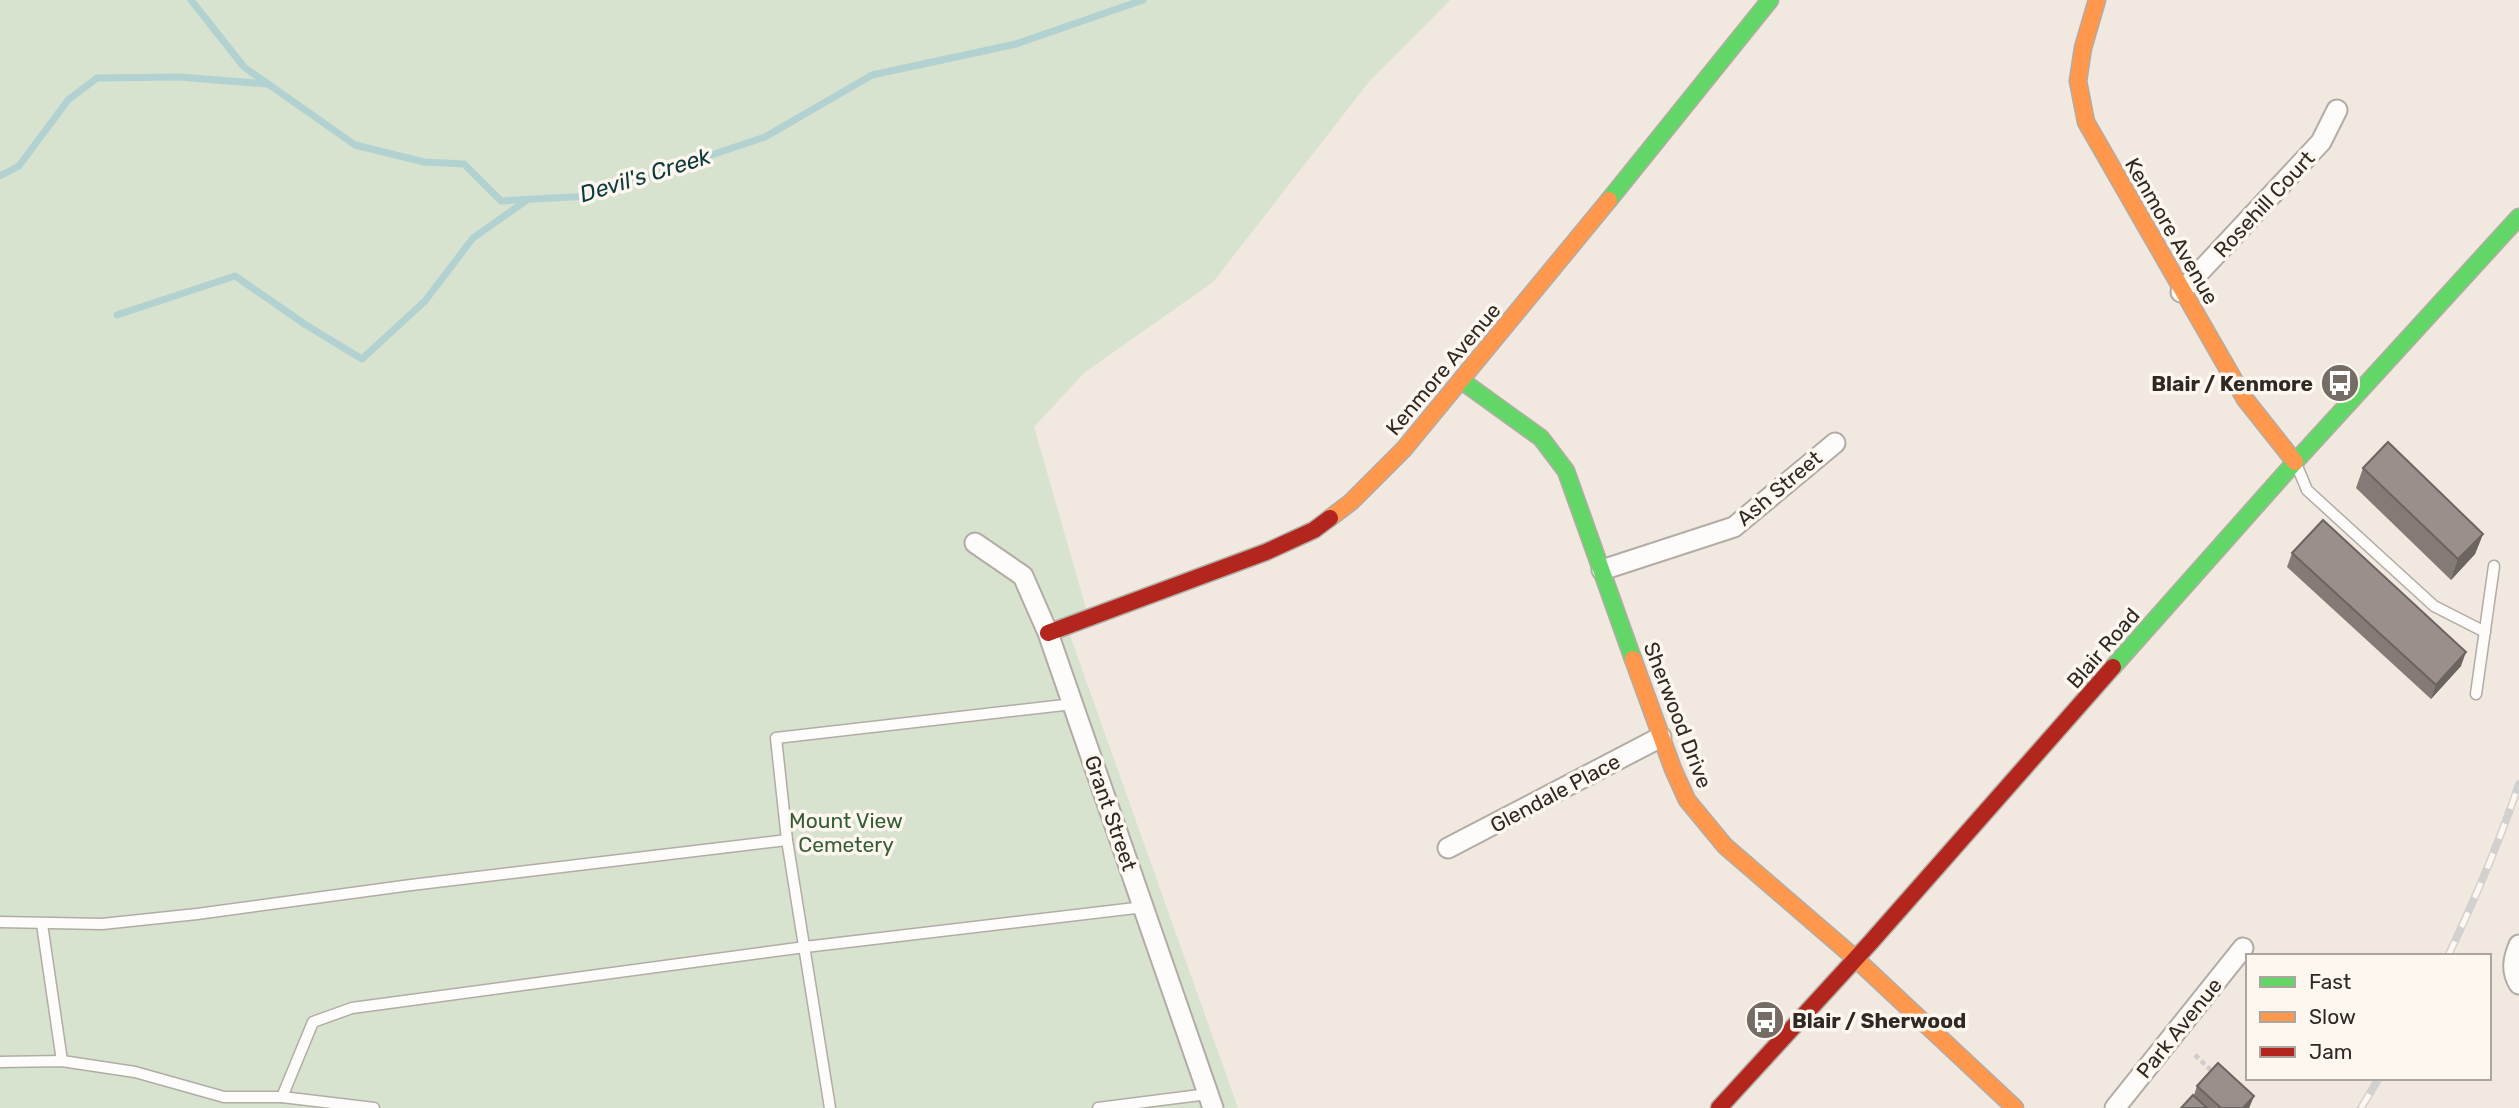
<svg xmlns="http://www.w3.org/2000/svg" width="2519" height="1108" font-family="Rubik,sans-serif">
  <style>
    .green { fill: #d7e2cf }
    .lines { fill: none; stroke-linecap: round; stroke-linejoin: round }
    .stream { stroke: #b1d2d0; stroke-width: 7 }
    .lane-casing { stroke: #b2aca5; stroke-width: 13 }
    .street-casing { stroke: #b2aca5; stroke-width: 23 }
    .fast-casing { stroke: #b2aca5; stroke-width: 19 }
    .slow-casing { stroke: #b2aca5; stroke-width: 19 }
    .jam-casing { stroke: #b2aca5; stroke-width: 19 }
    .path { stroke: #cfcbc8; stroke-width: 4.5; stroke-dasharray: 5 3.5; stroke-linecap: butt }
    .lane { stroke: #fdfcfa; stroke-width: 10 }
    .street { stroke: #fdfcfa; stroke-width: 19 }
    .fast { stroke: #63d668; stroke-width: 16 }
    .slow { stroke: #ff974d; stroke-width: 16 }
    .jam { stroke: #b3261e; stroke-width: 16 }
    .rail-casing { stroke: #d3d1cf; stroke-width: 8 }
    .rail { stroke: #fef7f0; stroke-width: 5; stroke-dasharray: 16; stroke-linecap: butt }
    .wall { fill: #847b77 }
    .shaded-wall { fill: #6c6461 }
    .building { fill: #9a8f8a; stroke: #6c6461; stroke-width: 2 }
    .labels { text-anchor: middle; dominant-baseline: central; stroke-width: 7; stroke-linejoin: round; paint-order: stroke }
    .street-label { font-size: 21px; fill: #302923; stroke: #fef7f0 }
    .poi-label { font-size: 21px; font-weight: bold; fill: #302923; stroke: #fef7f0; text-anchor: end }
    .park-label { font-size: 21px; fill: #345e34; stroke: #fef7f0 }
    .water-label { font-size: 23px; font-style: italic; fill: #0b3b3c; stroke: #fef7f0 }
  </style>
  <rect width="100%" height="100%" fill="#f1e8e0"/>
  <polygon class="green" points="0,0 1450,0 1368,83 1213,282 1084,373 1034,427 1089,619 1068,630 1238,1108 0,1108"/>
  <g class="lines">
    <g class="stream">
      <polyline points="191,0 244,67 355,145 424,162 464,164 501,201 589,196 765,137 872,75 1016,44 1143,0"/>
      <polyline points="0,176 19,166 68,100 97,78 179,77 267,84"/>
      <polyline points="117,315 235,276 306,325 362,359 425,301 473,238 527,200"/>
    </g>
    <g class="lane-casing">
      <g id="lane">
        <polyline points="2297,466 2307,490 2434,606 2485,632"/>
        <polyline points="2476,694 2494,566"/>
        <polyline points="0,922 102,924 197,914 411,885 787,840"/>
        <polyline points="42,924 62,1061"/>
        <polyline points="0,1062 62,1061 135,1072 224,1097 282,1097 374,1108"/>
        <polyline points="282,1097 313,1022 352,1008 805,947 1144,907"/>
        <polyline points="830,1108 787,840 776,738 1073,704"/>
        <polyline points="1098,1108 1208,1094"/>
      </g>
    </g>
    <g class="street-casing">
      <g id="street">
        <polyline points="2181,292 2321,142 2337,110"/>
        <polyline points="975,543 1023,576 1048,633 1213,1108"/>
        <polyline points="1602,570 1734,527 1835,443"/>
        <polyline points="1448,848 1661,737"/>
        <path d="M2519 945C2513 959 2511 971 2519 984"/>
        <polyline points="2115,1108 2243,948"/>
      </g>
    </g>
    <g class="fast-casing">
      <g id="fast">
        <polyline points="1609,200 1770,0"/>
        <polyline points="1462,381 1541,438 1566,471 1633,659"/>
        <polyline points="2113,667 2295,462 2519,217"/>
      </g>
    </g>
    <g class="slow-casing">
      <g id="slow">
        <polyline points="2097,0 2083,48 2078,81 2086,122 2245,399 2295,462"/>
        <polyline points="1330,518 1351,502 1404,449 1609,200"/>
        <polyline points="1633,659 1673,769 1687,800 1725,846 1856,959 2015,1108"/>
      </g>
    </g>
    <g class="jam-casing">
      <g id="jam">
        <polyline points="1048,633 1266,552 1314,530 1330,518"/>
        <polyline points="1719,1108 1871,942 2113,667"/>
      </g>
    </g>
    <polyline class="path" points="2195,1055 2215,1074"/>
    <use href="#lane" class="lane"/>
    <use href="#street" class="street"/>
    <use href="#fast" class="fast"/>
    <use href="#slow" class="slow"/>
    <use href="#jam" class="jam"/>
    <g class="rail-casing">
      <g id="rail">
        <path d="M2448 956C2475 899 2499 843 2519 784"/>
        <polyline points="2361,1108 2379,1078"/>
      </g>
    </g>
    <use href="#rail" class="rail"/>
  </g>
  <g class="wall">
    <polygon points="2363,468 2483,534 2475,554 2451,580 2356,488"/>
    <polygon points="2292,553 2461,666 2431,699 2287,567"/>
    <polygon points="2197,1086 2254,1096 2249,1108 2181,1108 2194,1095"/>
  </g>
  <g class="shaded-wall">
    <polygon points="2483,534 2475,554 2451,580 2458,559"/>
    <polygon points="2466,652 2461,666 2431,699 2436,685"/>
    <polygon points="2254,1096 2249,1108 2243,1108"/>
  </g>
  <g class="building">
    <polygon points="2388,442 2483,534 2458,559 2363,468"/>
    <polygon points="2323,520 2466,652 2436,685 2292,553"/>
    <polygon points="2218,1063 2254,1096 2243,1108 2221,1108 2197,1086"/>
    <polygon points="2193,1095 2207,1108 2181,1108"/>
  </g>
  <defs>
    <g id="bus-disc" transform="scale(2.0125)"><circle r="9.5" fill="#746c65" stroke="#fef7f0"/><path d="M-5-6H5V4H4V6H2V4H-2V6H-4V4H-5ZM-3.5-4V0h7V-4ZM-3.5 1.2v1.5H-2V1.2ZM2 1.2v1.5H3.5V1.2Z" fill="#fff"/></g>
  </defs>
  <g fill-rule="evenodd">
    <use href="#bus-disc" x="2340" y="383"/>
    <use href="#bus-disc" x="1765" y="1020"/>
  </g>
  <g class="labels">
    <g class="street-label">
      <text transform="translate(2264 204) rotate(-47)">Rosehill Court</text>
      <text transform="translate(2172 231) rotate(60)">Kenmore Avenue</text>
      <text transform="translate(1443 369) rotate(-50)">Kenmore Avenue</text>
      <text transform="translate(1779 488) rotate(-40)">Ash Street</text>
      <text transform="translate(2103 648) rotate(-49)">Blair Road</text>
      <text transform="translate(1678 715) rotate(69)">Sherwood Drive</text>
      <text transform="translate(1555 793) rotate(-28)">Glendale Place</text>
      <text transform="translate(1111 813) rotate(71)">Grant Street</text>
      <text transform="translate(2179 1028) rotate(-51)">Park Avenue</text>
    </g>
    <g class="poi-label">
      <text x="2313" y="383">Blair / Kenmore</text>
      <text x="1792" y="1020" text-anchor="start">Blair / Sherwood</text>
    </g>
    <g class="park-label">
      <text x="846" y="820">Mount View<tspan x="846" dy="24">Cemetery</tspan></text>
    </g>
    <g class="water-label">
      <text transform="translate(645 175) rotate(-17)">Devil's Creek</text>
    </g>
  </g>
  <rect x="2246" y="954" width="245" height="126" fill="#fef7f0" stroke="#aca59e" stroke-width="2"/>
  <rect x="2260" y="977" width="35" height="10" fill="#63d668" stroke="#aca59e" stroke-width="2"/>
  <text x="2309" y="989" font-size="21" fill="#302923">Fast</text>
  <rect x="2260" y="1012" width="35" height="10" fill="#ff974d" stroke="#aca59e" stroke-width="2"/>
  <text x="2309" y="1024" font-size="21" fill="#302923">Slow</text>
  <rect x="2260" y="1047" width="35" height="10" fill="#b3261e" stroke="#aca59e" stroke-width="2"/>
  <text x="2309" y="1059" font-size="21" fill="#302923">Jam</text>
</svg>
